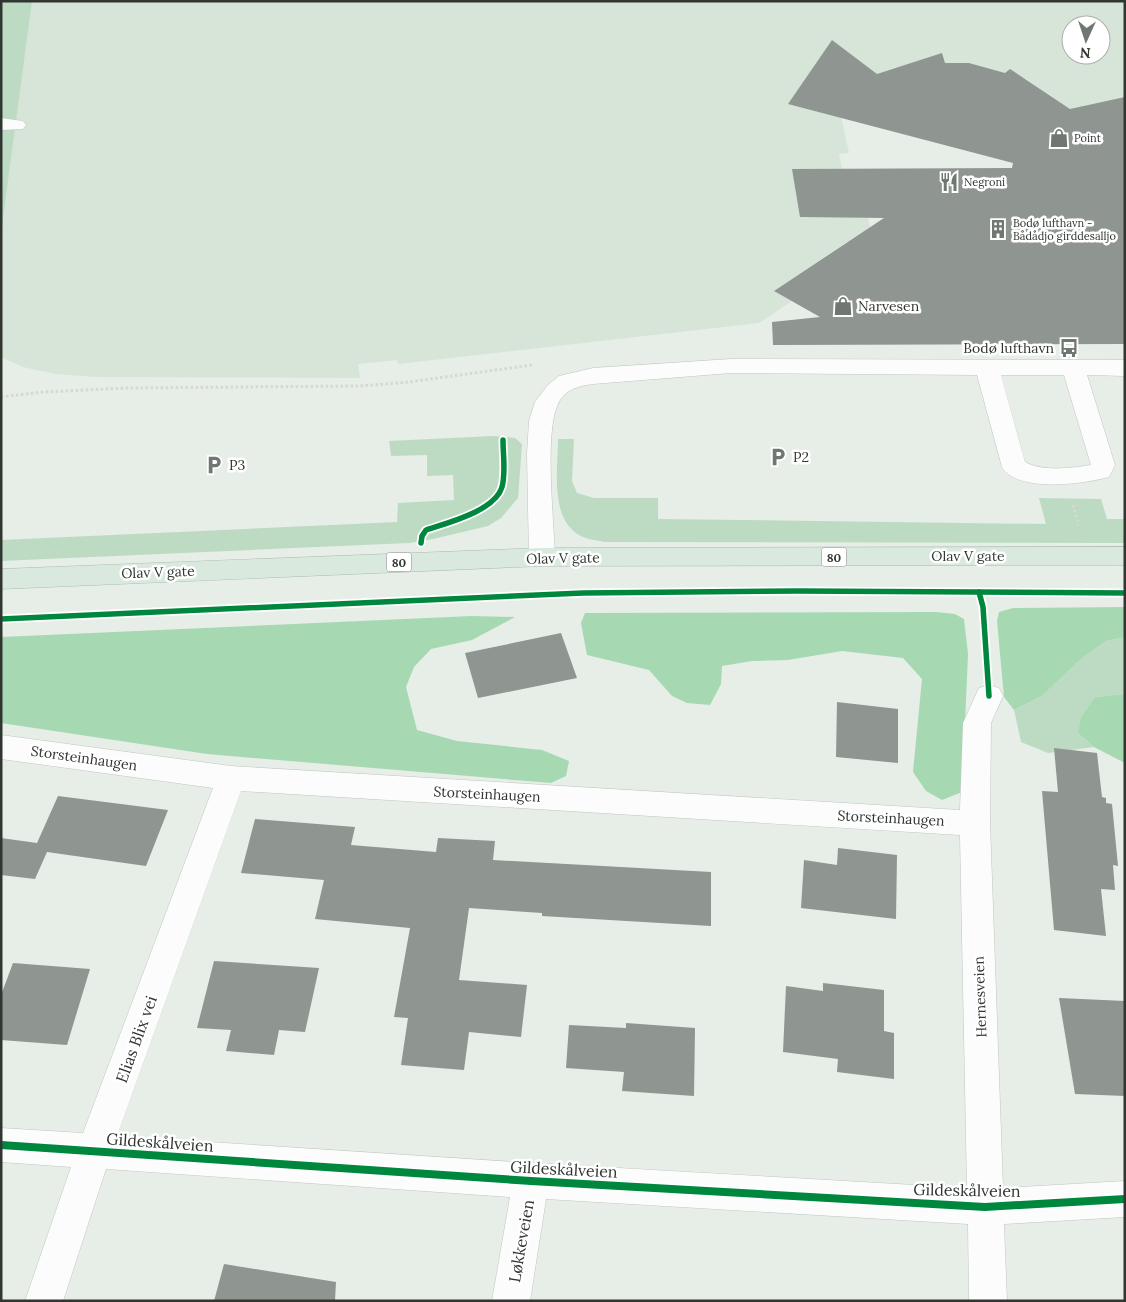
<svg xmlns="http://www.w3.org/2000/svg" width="1126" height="1302" font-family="Lora,serif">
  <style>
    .built { fill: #d6e5d8; fill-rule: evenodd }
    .green { fill: #bddbc3 }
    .forest { fill: #a6d9b2 }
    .building { fill: #8f9590 }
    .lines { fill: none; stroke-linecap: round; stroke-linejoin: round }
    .minor-casing { stroke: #c0c6c1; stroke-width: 1 }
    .highway-casing { stroke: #a9bcae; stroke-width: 1 }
    .path { stroke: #d5d8d5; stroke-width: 3; stroke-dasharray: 2.5 2.5; stroke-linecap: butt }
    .minor { fill: #fbfcfb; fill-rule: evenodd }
    .highway { fill: #dae9de; fill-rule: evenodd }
    .cycleway-far1-casing { stroke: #fff; stroke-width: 9 }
    .cycleway-casing { stroke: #fff; stroke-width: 11 }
    .cycleway-far1 { stroke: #00873e; stroke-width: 5.5 }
    .cycleway { stroke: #00873e; stroke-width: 8 }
    .labels { text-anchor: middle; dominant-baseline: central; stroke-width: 5; stroke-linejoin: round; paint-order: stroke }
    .far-poi-label { font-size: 11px; fill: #313631; stroke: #fff; text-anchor: start }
    .shield { fill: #fff; stroke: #6f726f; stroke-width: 1 }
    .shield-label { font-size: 12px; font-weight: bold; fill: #313631 }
    .poi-label { font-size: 14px; fill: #313631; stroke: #fff; text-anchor: start }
    .street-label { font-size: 14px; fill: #313631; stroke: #fff }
    .near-street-label { font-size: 16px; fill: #313631; stroke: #fff }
  </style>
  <rect width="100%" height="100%" fill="#e6eee7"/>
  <path class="built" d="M1 1H1125V146L1026 79 969 63 839 107 849 153 839 154 853 218H868L873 239 858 248 847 242 774 291 792 301 759 323 398 364 397 360 358 364 360 378 97 377 56 374 23 367 1 357ZM1071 25H1101V55H1071Z"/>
  <g class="green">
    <polygon points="1,1 32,1 1,233"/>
    <polygon points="494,436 515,438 522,444 518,498 501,518 488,526 433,539 409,543 1,561 1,540 397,522 398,503 454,500 453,475 427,476 427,455 391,456 389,441"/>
    <path d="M558 439H574L572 481 577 493 594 498H658V519L1046 524 1039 498 1101 499 1107 519H1125V543L604 542C597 540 588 540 581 536 549 520 558 469 558 439Z"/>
    <polygon points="1125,637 1125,694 1095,697 1078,733 1094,747 1048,753 1021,742 1014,710 1042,696 1081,659 1106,641"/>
  </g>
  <g class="forest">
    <polygon points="1125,607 1125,637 1106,641 1081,659 1042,696 1014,710 1004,697 997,621 999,612 1013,608"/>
    <polygon points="936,612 955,614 964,619 968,654 962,792 942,800 926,791 913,772 922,679 903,658 842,651 788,660 752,661 722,666 721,684 710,705 687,703 672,696 649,670 587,655 581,623 585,613"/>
    <polygon points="472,616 515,617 472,640 431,649 414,667 406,687 417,730 457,741 542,750 569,761 566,776 551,783 207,754 1,723 1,637"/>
    <polygon points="1125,694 1125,763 1094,747 1078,733 1081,718 1095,697"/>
  </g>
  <g class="building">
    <polygon points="832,40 877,74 942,53 945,63 969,63 1005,73 1010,69 1070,109 1125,97 1125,344 773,345 772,322 820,317 774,291 884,218 800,217 792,169 1012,168 1013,163 788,104"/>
    <polygon points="561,633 577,678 478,698 465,653"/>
    <polygon points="837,702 898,709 898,763 836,757"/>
    <polygon points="1054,748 1097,753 1102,797 1106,798 1106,803 1112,804 1118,866 1113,865 1115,890 1101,889 1106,936 1054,930 1042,791 1058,792"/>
    <polygon points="58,796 168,810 146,866 47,852 35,879 1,875 1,838 37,843"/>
    <polygon points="255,819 355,827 351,845 436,852 438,838 495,841 493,860 711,872 711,926 542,916 542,913 469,908 459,980 527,985 521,1037 469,1032 464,1070 401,1065 408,1018 394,1017 410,928 315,919 324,880 241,873"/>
    <polygon points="838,848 897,855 896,919 801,908 804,860 837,865"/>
    <polygon points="214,961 319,968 305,1032 279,1030 274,1055 226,1051 231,1030 197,1028"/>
    <polygon points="13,963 90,969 67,1045 1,1040 1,995"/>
    <polygon points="823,983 884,990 884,1031 894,1033 894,1079 837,1072 838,1059 783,1052 786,986 823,991"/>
    <polygon points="1059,998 1125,1001 1125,1096 1075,1094"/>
    <polygon points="626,1023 695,1028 694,1096 622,1091 624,1072 566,1068 569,1025 626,1028"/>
    <polygon points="224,1264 336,1282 335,1301 214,1301"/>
  </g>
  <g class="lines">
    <g class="minor-casing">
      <g id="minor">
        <polygon points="1,118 23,121 26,125 23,129 1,130"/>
        <path d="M731 359 1125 360V376L1087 375 1115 465 1109 477C1084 484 1017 493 1002 467L977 375 731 373 593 384C579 386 565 389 558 404 544 433 554 521 555 557L551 564 542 566 533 564 529 557 527 454 529 421 535 402 548 385 559 376 593 368ZM1001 375H1064L1091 465C1072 468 1043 472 1025 462Z"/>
        <path d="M989 685 999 688 1003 696 991 723 990 823 1003 1188 1125 1181V1217L1004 1224 1007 1301H969L968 1224 546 1199 530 1301H492L510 1197 106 1169 63 1301H25L71 1167 1 1162V1128L83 1133 213 788 1 759V735L231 766 960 810 963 723 979 688ZM241 791 960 835 967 1188 531 1163 117 1136Z"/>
      </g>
    </g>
    <g class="highway-casing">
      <polygon id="highway" points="1125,547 1125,565 542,566 1,589 1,569 542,548"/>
    </g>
    <g class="path">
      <polyline points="1,397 43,392 126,388 360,386 409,382 532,365"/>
      <polyline points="1073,505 1079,525"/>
    </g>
    <use href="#minor" class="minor"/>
    <use href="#highway" class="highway"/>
    <g class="cycleway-far1-casing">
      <g id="cycleway-far1">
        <path d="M421 543 422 536 426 530C447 523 495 511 502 487 506 473 503 455 503 440"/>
        <polyline points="979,592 983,607 989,696"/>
        <polyline points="1,619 583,593 798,591 1125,593"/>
      </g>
    </g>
    <g class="cycleway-casing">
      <polyline id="cycleway" points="1,1145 531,1181 985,1207 1125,1199"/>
    </g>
    <use href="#cycleway-far1" class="cycleway-far1"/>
    <use href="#cycleway" class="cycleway"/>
  </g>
  <defs>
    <g id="shop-bare" transform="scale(1.5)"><path d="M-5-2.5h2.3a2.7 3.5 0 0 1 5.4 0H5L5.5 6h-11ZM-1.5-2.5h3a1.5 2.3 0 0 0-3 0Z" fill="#707671" stroke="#fff" stroke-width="2.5" paint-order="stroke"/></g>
    <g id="restaurant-bare" transform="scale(1.5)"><path d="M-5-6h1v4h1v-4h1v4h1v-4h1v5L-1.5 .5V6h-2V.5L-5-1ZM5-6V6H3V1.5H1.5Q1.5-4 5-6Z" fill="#707671" stroke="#fff" stroke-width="2.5" paint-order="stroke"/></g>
    <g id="building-bare" transform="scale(1.5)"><path d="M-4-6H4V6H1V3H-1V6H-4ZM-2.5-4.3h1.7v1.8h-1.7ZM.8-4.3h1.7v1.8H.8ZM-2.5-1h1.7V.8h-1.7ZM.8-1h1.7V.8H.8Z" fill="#707671" stroke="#fff" stroke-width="2.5" paint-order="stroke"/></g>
    <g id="bus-bare" transform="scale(1.5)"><path d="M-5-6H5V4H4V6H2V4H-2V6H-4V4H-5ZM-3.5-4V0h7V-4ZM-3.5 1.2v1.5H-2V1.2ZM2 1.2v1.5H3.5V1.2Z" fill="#707671" stroke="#fff" stroke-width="2.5" paint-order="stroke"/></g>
    <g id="parking-bare" transform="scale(1.5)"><path d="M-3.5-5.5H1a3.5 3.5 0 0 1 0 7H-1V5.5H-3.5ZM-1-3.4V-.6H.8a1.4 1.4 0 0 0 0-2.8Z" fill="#707671" stroke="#fff" stroke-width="2.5" paint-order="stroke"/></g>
  </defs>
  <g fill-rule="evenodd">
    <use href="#shop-bare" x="1059" y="138"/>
    <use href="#restaurant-bare" x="949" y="182"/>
    <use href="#building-bare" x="998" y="229"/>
    <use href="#shop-bare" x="843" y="306"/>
    <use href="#bus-bare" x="1069" y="348"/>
    <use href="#parking-bare" x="778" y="457"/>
    <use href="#parking-bare" x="214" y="465"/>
  </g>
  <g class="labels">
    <g class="far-poi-label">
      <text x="1074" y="138">Point</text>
      <text x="964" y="182">Negroni</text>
      <text x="1013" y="223">Bodø lufthavn -<tspan x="1013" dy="13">Bådådjo girddesalljo</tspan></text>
    </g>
    <g class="shield">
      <rect x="821.5" y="547.5" width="25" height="19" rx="4"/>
      <rect x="386.5" y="552.5" width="25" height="19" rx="4"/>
    </g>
    <g class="shield-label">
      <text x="834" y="557">80</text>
      <text x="399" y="562">80</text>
    </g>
    <g class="poi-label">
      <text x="858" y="306">Narvesen</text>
      <text x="1054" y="348" text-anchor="end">Bodø lufthavn</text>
      <text x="793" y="457">P2</text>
      <text x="229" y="465">P3</text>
    </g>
    <g class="street-label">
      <text x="968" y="556">Olav V gate</text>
      <text transform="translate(563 558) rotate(-1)">Olav V gate</text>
      <text transform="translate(158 572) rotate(-2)">Olav V gate</text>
      <text transform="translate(84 758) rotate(8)">Storsteinhaugen</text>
      <text transform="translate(487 794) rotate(3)">Storsteinhaugen</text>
      <text transform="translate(891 818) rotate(3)">Storsteinhaugen</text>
      <text transform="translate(980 997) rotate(-92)">Hernesveien</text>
    </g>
    <g class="near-street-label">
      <text transform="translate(136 1039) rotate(-70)">Elias Blix vei</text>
      <text transform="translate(160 1142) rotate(4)">Gildeskålveien</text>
      <text transform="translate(564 1169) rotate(3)">Gildeskålveien</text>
      <text transform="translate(967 1190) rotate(1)">Gildeskålveien</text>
      <text transform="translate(521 1241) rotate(-80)">Løkkeveien</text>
    </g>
  </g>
  <rect width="1126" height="1302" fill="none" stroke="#313631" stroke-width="5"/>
  <g transform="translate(1086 40) rotate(183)"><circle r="24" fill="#ffffff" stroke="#adafad"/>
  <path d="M0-4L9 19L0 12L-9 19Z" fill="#707671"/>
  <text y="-8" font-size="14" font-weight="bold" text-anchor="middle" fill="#313631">N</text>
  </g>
</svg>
